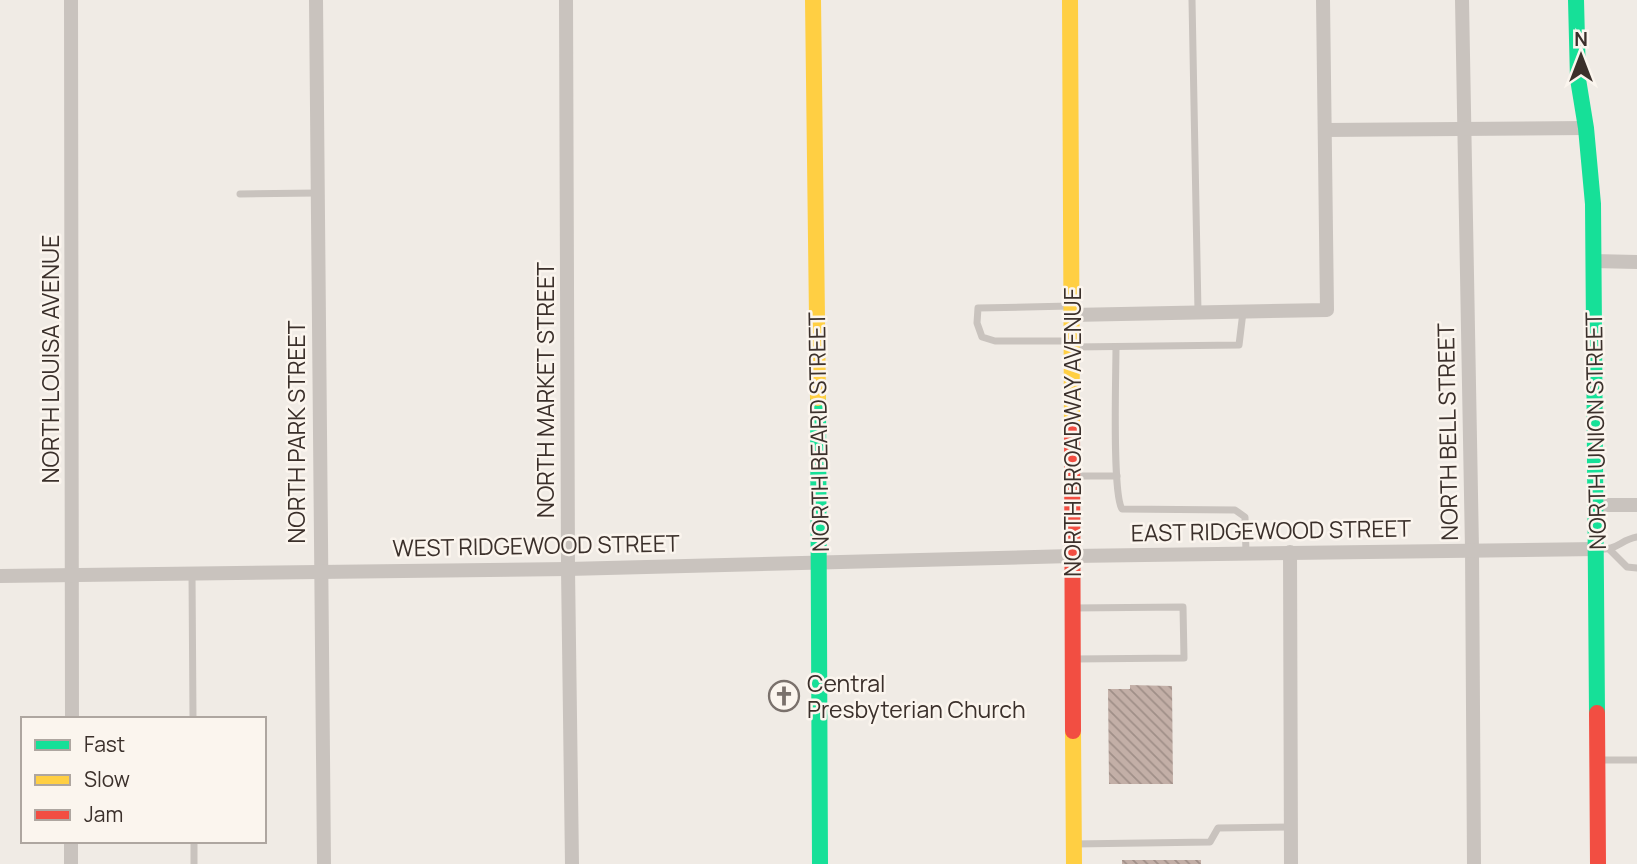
<svg xmlns="http://www.w3.org/2000/svg" width="1637" height="864" font-family="Manrope,sans-serif">
  <style>
    .building { fill: url(#building-back-hatch) }
    .lines { fill: none; stroke-linecap: round; stroke-linejoin: round }
    .lane { stroke: #c9c3be; stroke-width: 7 }
    .street { stroke: #c9c3be; stroke-width: 14 }
    .fast { stroke: #16e098; stroke-width: 16 }
    .slow { stroke: #ffcf43; stroke-width: 16 }
    .jam { stroke: #f24e42; stroke-width: 16 }
    .labels { text-anchor: middle; dominant-baseline: central; stroke-width: 5; stroke-linejoin: round; paint-order: stroke }
    .street-label { font-size: 23px; fill: #3b302b; stroke: #fbf5ee }
    .poi-label { font-size: 23px; fill: #3b302b; stroke: #fbf5ee; text-anchor: start }
  </style>
  <defs>
    <pattern id="building-back-hatch" width="6" height="6" patternUnits="userSpaceOnUse" patternTransform="scale(1.75)"><rect width="6" height="6" fill="#c3afa7"/><path d="M-1 5l2 2M0 0l6 6M5-1l2 2" fill="none" stroke="#a08f88"/></pattern>
  </defs>
  <rect width="100%" height="100%" fill="#f0ebe5"/>
  <g class="building">
    <polygon points="1130,685 1172,686 1173,784 1109,784 1108,689 1130,689"/>
    <rect x="1122" y="860" width="79" height="4"/>
  </g>
  <g class="lines">
    <g class="lane">
      <polyline points="1192,0 1198,312"/>
      <polyline points="240,194 317,193"/>
      <polyline points="1070,306 978,308 977,323 982,337 995,341 1071,341"/>
      <polyline points="1074,347 1239,345 1243,312"/>
      <path d="M1116 347C1116 374 1112 493 1122 509L1235 510 1245 517 1246 553"/>
      <polyline points="1073,476 1117,476"/>
      <path d="M1598 549C1617 551 1620 540 1637 537"/>
      <polyline points="1610,550 1627,567 1637,568"/>
      <polyline points="192,573 193,719"/>
      <polyline points="1073,608 1183,607 1184,658 1074,659"/>
      <polyline points="1599,760 1637,760"/>
      <polyline points="194,841 194,864"/>
      <polyline points="1074,844 1210,842 1218,828 1291,827"/>
    </g>
    <g class="street">
      <polyline points="71,0 72,719"/>
      <polyline points="316,0 324,864"/>
      <polyline points="566,0 568,569 572,864"/>
      <polyline points="1462,0 1472,549 1474,864"/>
      <polyline points="1325,130 1586,128"/>
      <polyline points="1593,261 1637,262"/>
      <polyline points="1071,315 1327,310 1323,0"/>
      <polyline points="1596,505 1637,505"/>
      <polyline points="1290,552 1291,864"/>
      <polyline points="0,576 568,569 1072,556 1597,549"/>
      <polyline points="71,864 71,841"/>
    </g>
    <g class="fast">
      <polyline points="1576,0 1578,79 1586,128 1593,204 1597,713"/>
      <polyline points="818,398 820,864"/>
    </g>
    <g class="slow">
      <polyline points="813,0 818,398"/>
      <polyline points="1070,0 1072,426"/>
      <polyline points="1073,731 1074,864"/>
    </g>
    <g class="jam">
      <polyline points="1072,426 1073,731"/>
      <polyline points="1597,713 1598,864"/>
    </g>
  </g>
  <defs>
    <g id="church-ring" transform="scale(1.575)"><circle r="9.5" fill="#fbf5ee" stroke="#7a716c" stroke-width="1.5"/><path d="M-1.2-6h2.4v3.5h3.3v2.4h-3.3V6h-2.4V-.1h-3.3v-2.4h3.3Z" fill="#7a716c"/></g>
  </defs>
  <g fill-rule="evenodd">
    <use href="#church-ring" x="784" y="696"/>
  </g>
  <g class="labels">
    <g class="street-label">
      <text transform="translate(50 359) rotate(-90)">NORTH LOUISA AVENUE</text>
      <text transform="translate(545 390) rotate(-90)">NORTH MARKET STREET</text>
      <text transform="translate(1595 431) rotate(-91)">NORTH UNION STREET</text>
      <text transform="translate(296 432) rotate(-90)">NORTH PARK STREET</text>
      <text transform="translate(818 432) rotate(-91)">NORTH BEARD STREET</text>
      <text transform="translate(1072 432) rotate(-90)">NORTH BROADWAY AVENUE</text>
      <text transform="translate(1447 432) rotate(-91)">NORTH BELL STREET</text>
      <text transform="translate(1271 530) rotate(-1)">EAST RIDGEWOOD STREET</text>
      <text transform="translate(536 545) rotate(-1)">WEST RIDGEWOOD STREET</text>
    </g>
    <g class="poi-label">
      <text x="807" y="683">Central<tspan x="807" dy="26">Presbyterian Church</tspan></text>
    </g>
  </g>
  <rect x="21" y="717" width="245" height="126" fill="#fbf5ee" stroke="#aea6a0" stroke-width="2"/>
  <rect x="35" y="740" width="35" height="10" fill="#16e098" stroke="#aea6a0" stroke-width="2"/>
  <text x="84" y="752" font-size="21" fill="#3b302b">Fast</text>
  <rect x="35" y="775" width="35" height="10" fill="#ffcf43" stroke="#aea6a0" stroke-width="2"/>
  <text x="84" y="787" font-size="21" fill="#3b302b">Slow</text>
  <rect x="35" y="810" width="35" height="10" fill="#f24e42" stroke="#aea6a0" stroke-width="2"/>
  <text x="84" y="822" font-size="21" fill="#3b302b">Jam</text>
  <g transform="translate(1581 56)" stroke="#fbf5ee" stroke-width="5" paint-order="stroke">
  <path d="M0-5L12 26L0 18L-12 26Z" fill="#3b302b"/>
  <text y="-10" font-size="19" font-weight="bold" text-anchor="middle" fill="#3b302b">N</text>
  </g>
</svg>
